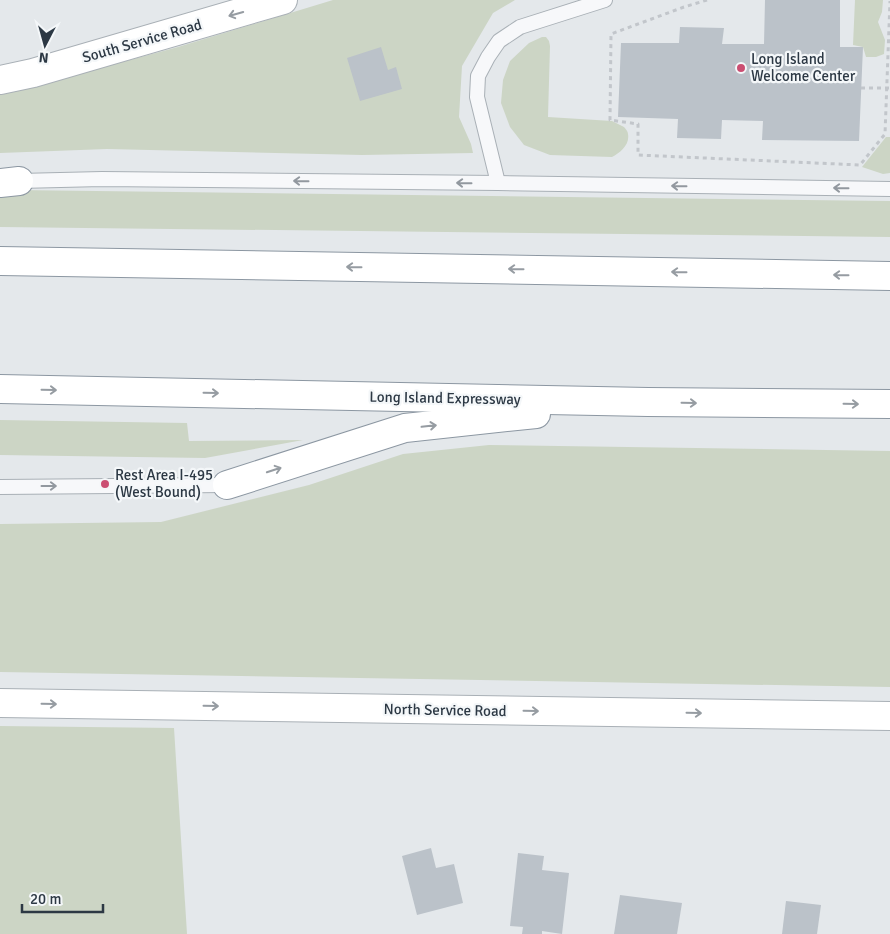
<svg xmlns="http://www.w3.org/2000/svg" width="890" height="934" font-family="Signika,sans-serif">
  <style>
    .green { fill: #ccd5c5 }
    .building { fill: #bbc2c9 }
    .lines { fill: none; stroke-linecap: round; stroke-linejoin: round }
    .lane-casing { stroke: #a9b0b6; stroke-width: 16 }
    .secondary-casing { stroke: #a9b0b6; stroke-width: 30 }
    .highway-casing { stroke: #8c97a2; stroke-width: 30 }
    .path { stroke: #c2c6cb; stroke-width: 3; stroke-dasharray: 4 4; stroke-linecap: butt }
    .lane { stroke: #f7f8fa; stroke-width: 14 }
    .secondary { stroke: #fff; stroke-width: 28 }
    .highway { stroke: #fff; stroke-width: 28 }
    .oneway { stroke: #969ca2 }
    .oneway2 { stroke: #92989f }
    .poi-dot { fill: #cb4e72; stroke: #f4f7f9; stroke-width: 2 }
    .labels { text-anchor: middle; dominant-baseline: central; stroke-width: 4.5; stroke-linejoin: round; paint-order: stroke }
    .street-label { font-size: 15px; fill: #2c3844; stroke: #f4f7f9 }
    .poi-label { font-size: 15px; fill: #2c3844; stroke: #f4f7f9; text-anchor: start }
  </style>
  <rect width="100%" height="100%" fill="#e4e8eb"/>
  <g class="green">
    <polygon points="333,0 515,0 493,13 462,66 459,117 471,144 473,153 362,155 107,149 0,153 0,95 178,47"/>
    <polygon points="855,0 883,0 882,12 878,22 885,40 884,54 876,57 866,57 863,47 853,45"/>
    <path d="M542 37H546L549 41 550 46 548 117 612 121 624 127C626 129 628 132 628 134 630 145 620 153 612 157L550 155 524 145 510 127 501 103 503 80 510 61 529 43Z"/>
    <polygon points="886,137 890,137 890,173 883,174 862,167"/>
    <polygon points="16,190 890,201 890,237 0,227 0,192"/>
    <polygon points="0,420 187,423 189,441 303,440 205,458 0,455"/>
    <polygon points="489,445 890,451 890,687 0,672 0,524 161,522 309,485 403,454"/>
    <polygon points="0,726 174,728 187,934 0,934"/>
  </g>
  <g class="building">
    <polygon points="765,0 840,0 840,47 863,47 859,141 762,140 763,121 722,120 721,139 677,138 678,119 618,117 621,43 679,43 680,27 724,28 722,44 764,44"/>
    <polygon points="381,47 388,70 396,67 402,89 360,101 347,58"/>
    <polygon points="431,848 436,868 454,864 463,903 417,915 402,856"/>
    <polygon points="518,853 544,856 542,870 569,873 562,934 542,931 542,934 522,934 523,927 510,926"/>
    <polygon points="620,895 682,903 677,934 614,934"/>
    <polygon points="786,901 821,905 817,934 782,934"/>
  </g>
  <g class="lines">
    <g class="lane-casing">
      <g id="lane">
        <polyline points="19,181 102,179 498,183 890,189"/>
        <polyline points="498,183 477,97 478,76 488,57 499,41 520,27 605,0"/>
        <polyline points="0,487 227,485"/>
      </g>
    </g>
    <g class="secondary-casing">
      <g id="secondary">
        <polyline points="0,80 33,73 283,0"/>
        <polyline points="0,703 890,716"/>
      </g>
    </g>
    <g class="highway-casing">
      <g id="highway">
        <polyline points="0,183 19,181"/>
        <polyline points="0,261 890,276"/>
        <polyline points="0,389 648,402 890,404"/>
        <polyline points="227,485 405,428 536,414"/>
      </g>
    </g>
    <g class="path">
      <polyline points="707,0 684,7 611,34 610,120 638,124 638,155 860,165 885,134 890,1"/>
      <polyline points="861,88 890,88"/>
    </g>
    <use href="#lane" class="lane"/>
    <use href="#secondary" class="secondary"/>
    <use href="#highway" class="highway"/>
  </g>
  <defs><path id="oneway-shaft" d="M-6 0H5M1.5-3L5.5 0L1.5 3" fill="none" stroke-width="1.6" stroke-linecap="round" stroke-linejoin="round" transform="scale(1.25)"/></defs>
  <g class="oneway">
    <use href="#oneway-shaft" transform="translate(236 14) rotate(164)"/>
    <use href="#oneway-shaft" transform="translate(354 267) rotate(-179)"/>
    <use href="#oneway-shaft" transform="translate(516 269) rotate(-179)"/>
    <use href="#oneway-shaft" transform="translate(679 272) rotate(-179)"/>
    <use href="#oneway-shaft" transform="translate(841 275) rotate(-179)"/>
    <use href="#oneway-shaft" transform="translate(49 390) rotate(1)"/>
    <use href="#oneway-shaft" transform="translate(211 393) rotate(1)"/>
    <use href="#oneway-shaft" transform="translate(689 403) rotate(1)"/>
    <use href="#oneway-shaft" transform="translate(851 404) rotate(1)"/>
    <use href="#oneway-shaft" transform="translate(429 426) rotate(-6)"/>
    <use href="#oneway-shaft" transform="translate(274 470) rotate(-18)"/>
    <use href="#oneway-shaft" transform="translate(49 704) rotate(1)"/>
    <use href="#oneway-shaft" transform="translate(211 706) rotate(1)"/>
    <use href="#oneway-shaft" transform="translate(531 711) rotate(1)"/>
    <use href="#oneway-shaft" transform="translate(694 713) rotate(1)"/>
  </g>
  <g class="oneway2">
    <use href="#oneway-shaft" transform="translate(301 181) rotate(-179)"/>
    <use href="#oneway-shaft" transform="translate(464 183) rotate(-179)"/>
    <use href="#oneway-shaft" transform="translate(679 186) rotate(-179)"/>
    <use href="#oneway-shaft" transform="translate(841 188) rotate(-179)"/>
    <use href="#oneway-shaft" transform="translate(49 486)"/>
  </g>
  <g class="poi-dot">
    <circle cx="741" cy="68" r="5"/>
    <circle cx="105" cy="484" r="5"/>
  </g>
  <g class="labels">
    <g class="street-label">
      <text transform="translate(142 41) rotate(-16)">South Service Road</text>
      <text transform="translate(445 398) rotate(1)">Long Island Expressway</text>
      <text transform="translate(445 710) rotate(1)">North Service Road</text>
    </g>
    <g class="poi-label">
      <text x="751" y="59">Long Island<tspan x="751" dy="17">Welcome Center</tspan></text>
      <text x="115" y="475">Rest Area I-495<tspan x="115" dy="17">(West Bound)</tspan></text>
    </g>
  </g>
  <g transform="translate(45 45) rotate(186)" stroke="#f4f7f9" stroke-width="4" paint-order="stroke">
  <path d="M0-4L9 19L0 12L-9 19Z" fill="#2c3844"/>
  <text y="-8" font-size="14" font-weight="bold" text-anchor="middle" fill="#2c3844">N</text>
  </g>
  <path d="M22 904v8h81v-8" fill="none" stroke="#2c3844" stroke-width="2.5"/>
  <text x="30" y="904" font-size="15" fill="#2c3844" stroke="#f4f7f9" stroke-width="4" paint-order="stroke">20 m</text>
</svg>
